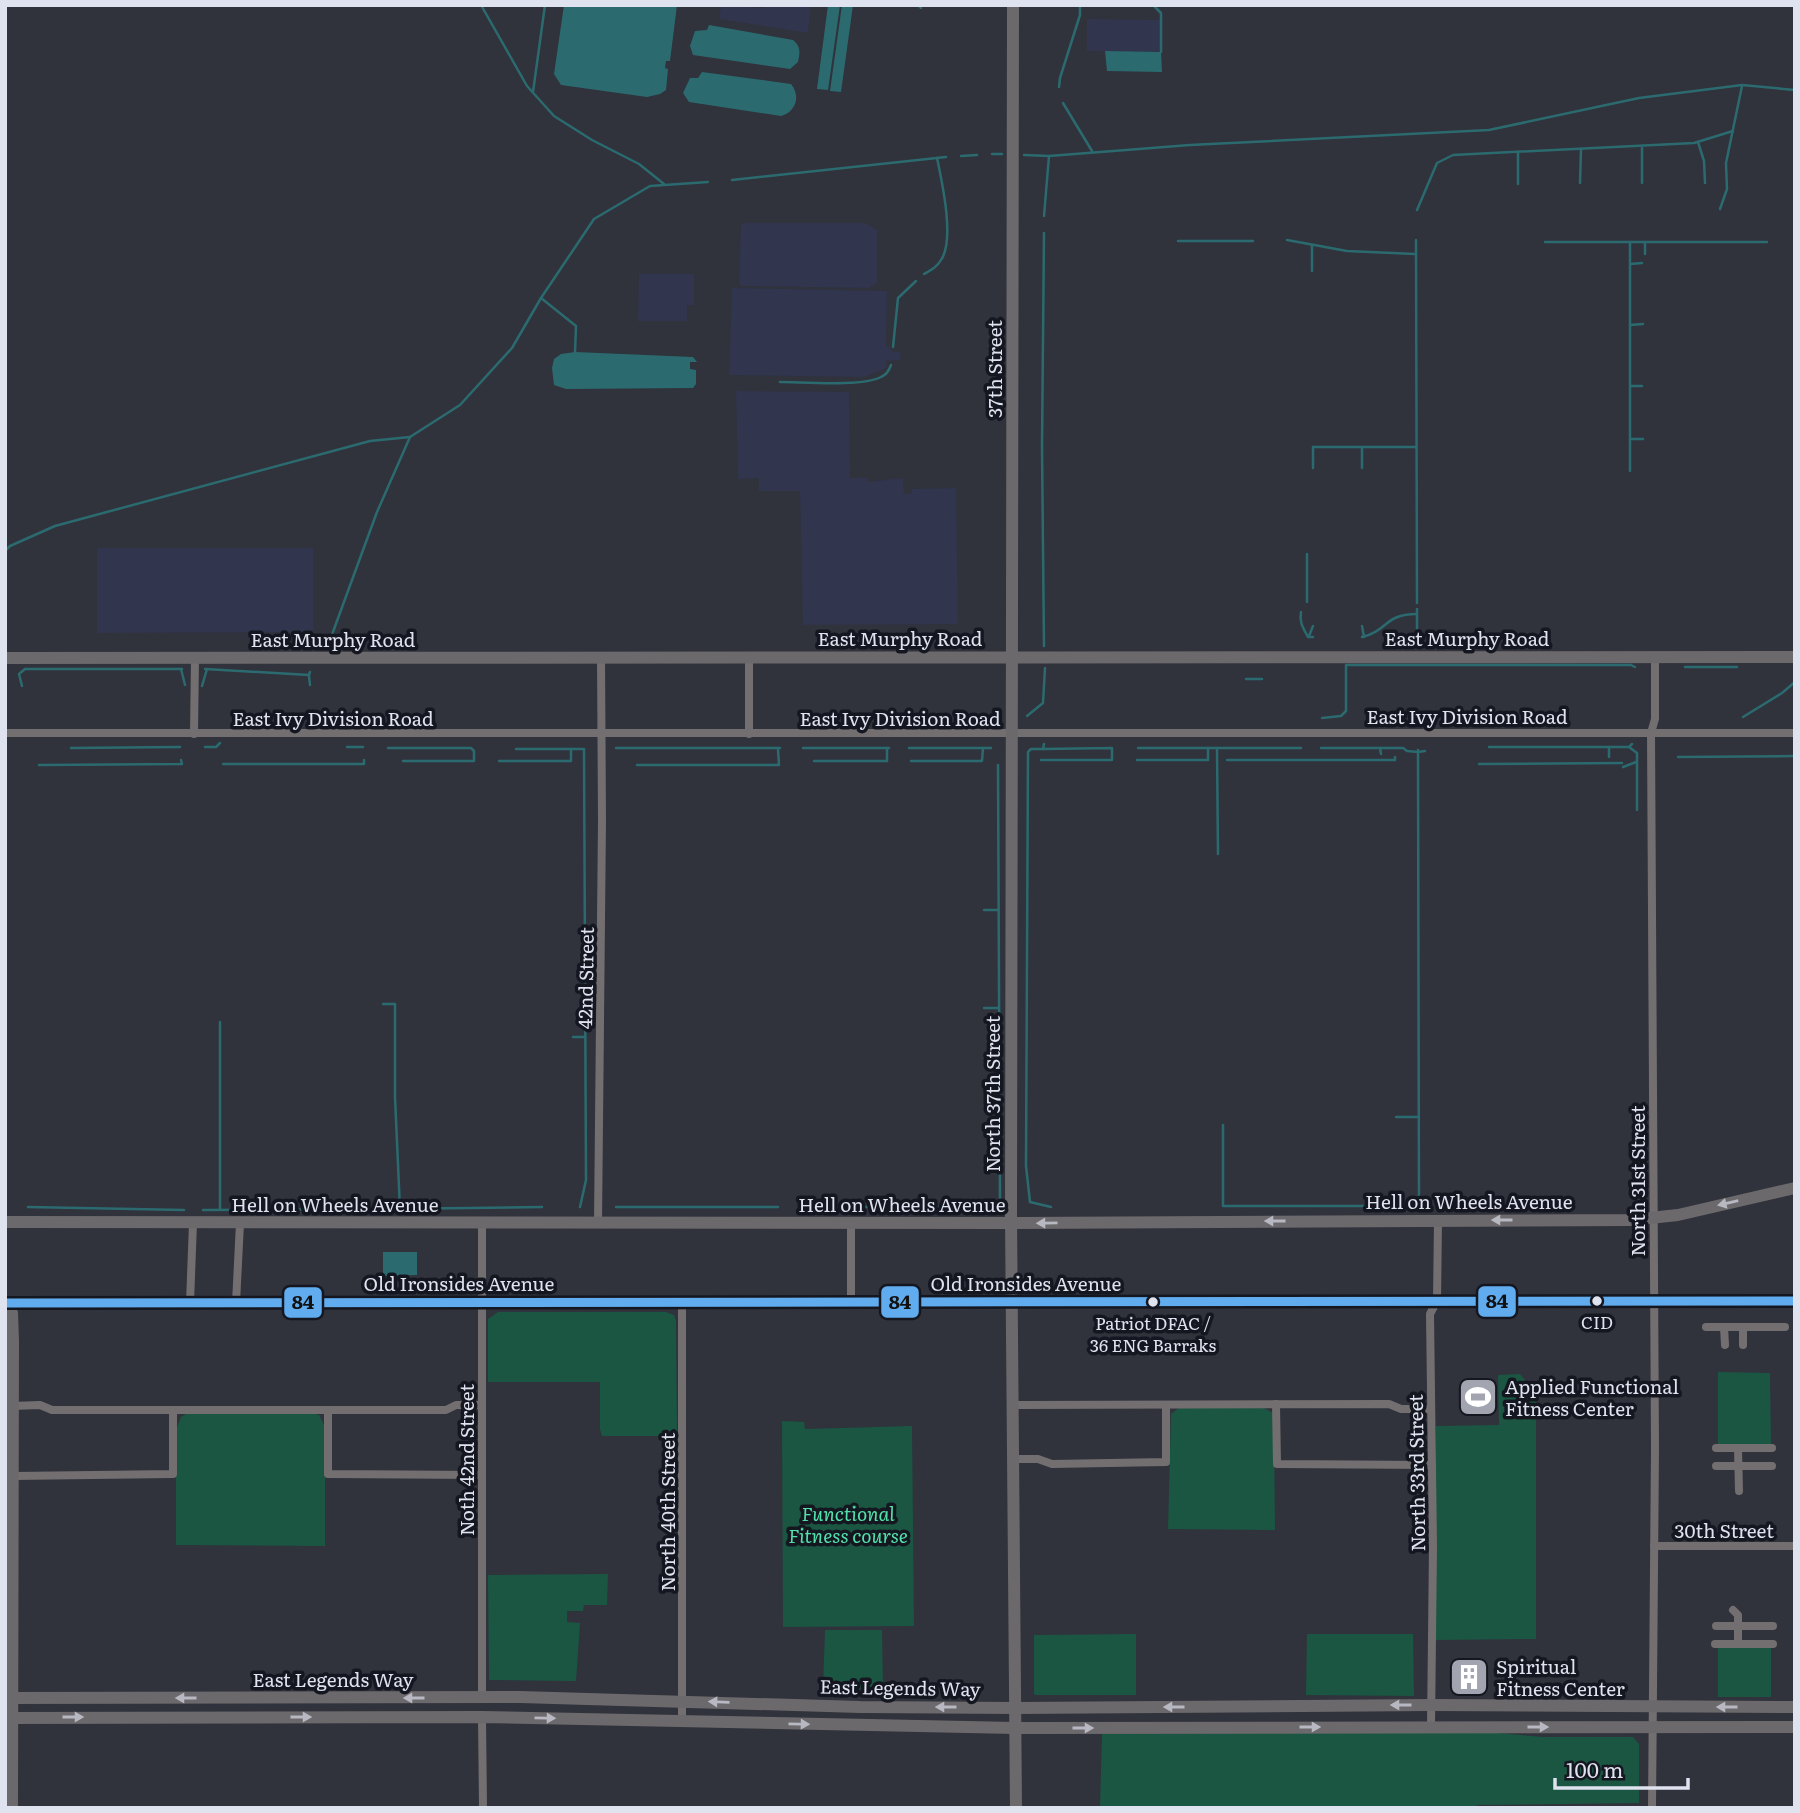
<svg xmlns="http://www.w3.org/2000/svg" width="1800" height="1813" font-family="Literata,serif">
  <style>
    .built { fill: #31354d }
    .green { fill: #1b5642 }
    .water { fill: #2b6b6f }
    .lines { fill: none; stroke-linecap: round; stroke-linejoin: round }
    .stream { stroke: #2b6b6f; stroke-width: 2.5 }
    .street { stroke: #736f70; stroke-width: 8 }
    .secondary { stroke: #6c696c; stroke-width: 12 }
    .bus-1-casing { stroke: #151720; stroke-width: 14 }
    .bus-1 { stroke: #60acee; stroke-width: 9 }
    .oneway { fill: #b7b8c1 }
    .bus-dot { fill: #dfe2ef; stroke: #151720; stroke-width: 2.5 }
    .labels { text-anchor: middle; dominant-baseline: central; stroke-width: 7; stroke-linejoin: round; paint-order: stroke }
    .bus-label { font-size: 17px; fill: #dfe2ef; stroke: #151720 }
    .street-label { font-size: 19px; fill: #dfe2ef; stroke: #151720 }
    .poi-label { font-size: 19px; fill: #dfe2ef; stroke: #151720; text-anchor: start }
    .park-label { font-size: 19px; font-style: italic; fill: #53e2ac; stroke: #151720 }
    .line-badge { stroke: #151720; stroke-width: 2.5 }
    .pale-badge-label { font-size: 19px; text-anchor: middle; font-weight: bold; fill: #111 }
  </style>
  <rect width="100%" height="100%" fill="#30323c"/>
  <g class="built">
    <polygon points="721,5 762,8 771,5 811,5 808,33 719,19"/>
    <polygon points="1087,19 1161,20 1161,52 1087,51"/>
    <polygon points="744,223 865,223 877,230 877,283 869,288 741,286 739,283 741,225"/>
    <polygon points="639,274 694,274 694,305 687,305 687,321 638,321"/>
    <polygon points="732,288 887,291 886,345 893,352 901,352 900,360 886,361 886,368 864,377 729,375"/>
    <polygon points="736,391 849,392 850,478 867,478 868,482 903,478 904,494 912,494 912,489 956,488 958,624 803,625 800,491 759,491 759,478 738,479"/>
    <polygon points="97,548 313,548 313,632 97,633"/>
  </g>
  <g class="green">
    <polygon points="498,1312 666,1312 674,1315 676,1321 677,1436 602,1436 600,1429 600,1382 488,1382 488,1319"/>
    <polygon points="1718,1372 1770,1373 1771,1445 1718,1446"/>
    <polygon points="1520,1374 1536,1394 1536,1639 1436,1640 1436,1426 1499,1425 1498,1375"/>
    <polygon points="1262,1407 1273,1413 1274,1422 1275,1530 1168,1529 1171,1414 1179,1408"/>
    <polygon points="312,1413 319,1415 325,1427 325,1546 176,1545 176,1430 181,1417 186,1414"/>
    <polygon points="782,1421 804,1422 805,1429 912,1426 914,1626 783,1627"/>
    <polygon points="608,1574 607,1605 584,1605 583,1611 567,1611 567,1622 580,1623 576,1681 489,1680 488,1575"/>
    <polygon points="825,1630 882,1630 883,1689 823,1689"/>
    <polygon points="1136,1634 1136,1695 1035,1695 1034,1693 1034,1635"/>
    <polygon points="1307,1634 1413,1634 1414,1696 1306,1695"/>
    <rect x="1718" y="1647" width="53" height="50"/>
    <polygon points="1488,1732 1542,1737 1633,1737 1639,1744 1639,1803 1477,1805 1476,1808 1100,1808 1102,1734"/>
  </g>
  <g class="water">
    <polygon points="564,5 677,5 670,61 666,61 665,68 668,69 666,90 660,94 647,97 561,85 554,74"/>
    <polygon points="828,5 840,5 828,90 817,89"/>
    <polygon points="842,5 853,5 841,92 830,91"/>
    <path d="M709 25 793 40C801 47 800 52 798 62L790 69 693 55 690 46 695 31 707 30Z"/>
    <polygon points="1105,51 1161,52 1162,72 1107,71"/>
    <path d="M702 72 791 84C801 96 796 112 781 116L689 102 683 93 690 78H698Z"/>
    <polygon points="575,352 693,357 697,362 690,362 690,369 696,370 696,384 693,388 566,389 554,385 552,368 554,359 561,354"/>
    <polygon points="383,1252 417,1252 417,1275 383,1276"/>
  </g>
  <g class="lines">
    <g class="stream">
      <polyline points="481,5 527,86 554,116 592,140 639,164 664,184"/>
      <polyline points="918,5 921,8"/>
      <polyline points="1153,5 1161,13 1161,52"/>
      <polyline points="1059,87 1060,78 1080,15 1080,5"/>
      <polyline points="533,92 545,5"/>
      <polyline points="1063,103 1092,151"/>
      <polyline points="1698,142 1704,161 1705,183"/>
      <polyline points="1518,152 1518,184"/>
      <polyline points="992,154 1002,154"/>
      <polyline points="1024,155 1049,156 1190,145 1489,130 1639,98 1742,85 1795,90"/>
      <polyline points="961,156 977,155"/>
      <polyline points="732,180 946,157"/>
      <polyline points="1580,183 1581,149"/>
      <polyline points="1642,183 1642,148"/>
      <polyline points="1720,209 1727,189 1726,163 1742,86"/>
      <polyline points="1417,210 1437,163 1453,155 1694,143 1733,131"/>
      <polyline points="1044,216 1049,156"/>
      <polyline points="1287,240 1347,251 1415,254"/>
      <polyline points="1416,240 1417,603"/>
      <polyline points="1178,241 1253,241"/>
      <polyline points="1545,242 1767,242"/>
      <polyline points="1312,246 1312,271"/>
      <polyline points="1645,254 1645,243"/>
      <polyline points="1630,264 1642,263"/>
      <path d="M924 274C931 270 937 267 941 260 955 240 942 182 937 158"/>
      <polyline points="541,298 576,326 575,352"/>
      <polyline points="1630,325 1643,324"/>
      <polyline points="893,347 898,298 916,281"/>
      <path d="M780 382C803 382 862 387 881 377 886 375 889 371 891 365"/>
      <polyline points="1630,386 1642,386"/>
      <polyline points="1630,439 1643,439"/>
      <polyline points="1313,468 1313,447 1416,447"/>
      <polyline points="1362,468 1362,447"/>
      <polyline points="1630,471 1630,242"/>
      <polyline points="5,551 10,546 55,526 370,441 410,437"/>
      <polyline points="1307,602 1307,554"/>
      <polyline points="1417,609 1417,636"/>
      <path d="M1301 612C1299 622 1303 628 1308 637H1313"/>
      <polyline points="1362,626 1364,637"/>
      <polyline points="1309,636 1313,626"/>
      <path d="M1362 637C1388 631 1384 614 1417 614"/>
      <polyline points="330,640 377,512 410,437 460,405 512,348 541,298 594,219 650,186 708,182"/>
      <polyline points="1044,646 1042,447 1044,233"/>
      <polyline points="1685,667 1737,667"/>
      <polyline points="181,669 185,685"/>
      <polyline points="205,669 309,675 310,672"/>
      <polyline points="309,676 310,685"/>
      <polyline points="1246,679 1262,679"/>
      <polyline points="22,686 19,674 25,669 182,669"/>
      <polyline points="202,686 207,669"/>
      <polyline points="1027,716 1043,703 1045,668"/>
      <polyline points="1743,717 1782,693 1795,682"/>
      <polyline points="1322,718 1341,716 1346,711 1346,665 1631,665 1635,667"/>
      <polyline points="205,747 216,747 220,743"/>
      <polyline points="347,747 363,747"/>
      <polyline points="1489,747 1629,747 1632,744"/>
      <polyline points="1629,747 1637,753 1637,810"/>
      <polyline points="71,748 180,747"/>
      <polyline points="388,748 471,748 474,751 474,761 403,761"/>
      <polyline points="616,748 780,748"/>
      <polyline points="803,748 889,748"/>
      <polyline points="909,748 991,748"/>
      <polyline points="1138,748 1301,748"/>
      <polyline points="1321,748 1403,748 1407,751 1418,752 1418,750"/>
      <polyline points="1380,748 1381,754"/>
      <polyline points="516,749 584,749 586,1180 580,1207"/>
      <polyline points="1043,749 1031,749 1028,752 1026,1166 1030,1202 1051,1207"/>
      <polyline points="1217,749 1218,854"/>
      <polyline points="1609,757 1609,747"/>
      <polyline points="1678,757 1795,756"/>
      <polyline points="1041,760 1112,760 1112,748 1043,749 1044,744"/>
      <polyline points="1137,760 1208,760 1208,748"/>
      <polyline points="1227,760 1395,760 1395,757"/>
      <polyline points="499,761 571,761 571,749"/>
      <polyline points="814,761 887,761 887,748"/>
      <polyline points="911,761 982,761 983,748"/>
      <polyline points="223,764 364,764 364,760"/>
      <polyline points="1479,764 1622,763"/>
      <polyline points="39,765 182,764 181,760"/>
      <polyline points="637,765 779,765 778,749"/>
      <polyline points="1623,767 1636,762"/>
      <polyline points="984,910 998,910"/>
      <polyline points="383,1004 395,1004 395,1097 400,1209"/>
      <polyline points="984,1008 998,1008"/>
      <polyline points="220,1022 220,1209"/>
      <polyline points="573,1037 585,1037"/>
      <polyline points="1396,1117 1419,1117"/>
      <polyline points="1223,1125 1223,1206 1365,1206"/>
      <polyline points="973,1206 999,1206 1000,1203 998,765"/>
      <polyline points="28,1207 184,1210"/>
      <polyline points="616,1207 778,1207"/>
      <polyline points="807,1207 954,1207"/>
      <polyline points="1416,1207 1428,1208"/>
      <polyline points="1419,1207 1418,752 1425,751"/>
      <polyline points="1453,1208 1482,1208"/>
      <polyline points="386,1209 542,1207"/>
      <polyline points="203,1210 367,1209"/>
    </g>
    <g class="street">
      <polyline points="749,657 749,734"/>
      <polyline points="5,733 1795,733"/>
      <polyline points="194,734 195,658"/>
      <polyline points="482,1223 482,1698"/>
      <polyline points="598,1223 602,820 601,657"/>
      <polyline points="851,1223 851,1303"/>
      <polyline points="190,1303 193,1223"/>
      <polyline points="236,1303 240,1223"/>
      <polyline points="1706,1327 1785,1327"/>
      <polyline points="1724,1327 1725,1345"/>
      <polyline points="1743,1345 1743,1327"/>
      <polyline points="1276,1404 1277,1464 1432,1465"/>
      <polyline points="1013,1405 1389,1404 1401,1409 1431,1409"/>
      <polyline points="12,1406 40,1405 52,1410 446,1410 456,1405 482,1405"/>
      <polyline points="328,1411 328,1474 482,1475"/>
      <polyline points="1716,1448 1772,1448"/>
      <polyline points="1738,1449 1739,1491"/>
      <polyline points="1013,1459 1038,1459 1052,1464 1166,1462 1166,1405"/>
      <polyline points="1716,1466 1772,1466"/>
      <polyline points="13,1476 173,1474 173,1411"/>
      <polyline points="1654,1546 1795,1546"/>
      <polyline points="1733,1610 1738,1615 1738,1644"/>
      <polyline points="1716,1626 1773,1626"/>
      <polyline points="1715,1644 1773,1644"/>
      <polyline points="482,1717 483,1808"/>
      <polyline points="682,1721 682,1303"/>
      <polyline points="1431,1727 1433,1546 1430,1314 1437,1301 1438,1220"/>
      <polyline points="1652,1808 1655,1449 1651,733 1655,719 1655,656"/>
    </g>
    <g class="secondary">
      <polyline points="1013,5 1011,1216 1016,1808"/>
      <polyline points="5,658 1795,657"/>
      <polyline points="5,1222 1011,1223 1631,1220 1678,1215 1795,1188"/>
      <polyline points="5,1303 1795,1301"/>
      <polyline points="5,1305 12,1313 13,1341 12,1808"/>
      <polyline points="5,1698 520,1697 860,1707 1015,1708 1431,1705 1795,1707"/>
      <polyline points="5,1718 482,1717 1015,1728 1795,1727"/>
    </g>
    <g class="bus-1-casing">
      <polyline id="bus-1" points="5,1303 1795,1301"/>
    </g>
    <use href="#bus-1" class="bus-1"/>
  </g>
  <defs><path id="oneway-solid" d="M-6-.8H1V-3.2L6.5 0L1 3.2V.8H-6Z" transform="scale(1.75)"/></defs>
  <g class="oneway">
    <use href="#oneway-solid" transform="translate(1728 1203) rotate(167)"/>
    <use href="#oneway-solid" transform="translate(1502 1220) rotate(180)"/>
    <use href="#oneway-solid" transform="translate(1275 1221) rotate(180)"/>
    <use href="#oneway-solid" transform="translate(1047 1223) rotate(179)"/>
    <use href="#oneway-solid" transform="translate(186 1698) rotate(180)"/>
    <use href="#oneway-solid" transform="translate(414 1698) rotate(180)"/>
    <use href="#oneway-solid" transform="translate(719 1702) rotate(-178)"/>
    <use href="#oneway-solid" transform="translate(1401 1705) rotate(180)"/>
    <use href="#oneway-solid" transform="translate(946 1707) rotate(-180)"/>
    <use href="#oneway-solid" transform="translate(1174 1707) rotate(180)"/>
    <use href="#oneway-solid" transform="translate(1727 1707) rotate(180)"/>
    <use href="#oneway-solid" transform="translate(73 1717)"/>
    <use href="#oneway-solid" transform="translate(301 1717)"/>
    <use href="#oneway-solid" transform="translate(545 1718) rotate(1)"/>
    <use href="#oneway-solid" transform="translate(799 1724) rotate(1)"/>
    <use href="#oneway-solid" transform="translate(1310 1727)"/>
    <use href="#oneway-solid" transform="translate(1538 1727)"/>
    <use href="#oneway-solid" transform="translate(1083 1728)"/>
  </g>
  <defs>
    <g id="stadium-square" transform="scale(2.0125)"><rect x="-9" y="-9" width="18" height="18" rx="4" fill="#a2a4b0" stroke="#151720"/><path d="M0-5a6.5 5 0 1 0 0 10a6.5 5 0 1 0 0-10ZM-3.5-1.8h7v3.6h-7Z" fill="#fff"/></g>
    <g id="building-square" transform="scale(2.0125)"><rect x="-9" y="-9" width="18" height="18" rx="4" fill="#a2a4b0" stroke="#151720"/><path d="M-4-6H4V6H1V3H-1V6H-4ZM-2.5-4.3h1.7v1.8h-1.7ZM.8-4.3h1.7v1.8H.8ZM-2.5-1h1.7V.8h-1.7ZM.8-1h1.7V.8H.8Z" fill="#fff"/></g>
  </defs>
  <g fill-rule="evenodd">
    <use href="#stadium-square" x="1478" y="1397"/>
    <use href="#building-square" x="1469" y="1677"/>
  </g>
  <g class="bus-dot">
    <circle cx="1597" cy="1301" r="6"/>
    <circle cx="1153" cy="1302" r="6"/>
  </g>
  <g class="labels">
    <g class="bus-label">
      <text x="1597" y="1321">CID</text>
      <text x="1153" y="1322">Patriot DFAC /<tspan x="1153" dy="22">36 ENG Barraks</tspan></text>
    </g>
    <g class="street-label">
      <text transform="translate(994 369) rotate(-90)">37th Street</text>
      <text x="900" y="638">East Murphy Road</text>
      <text x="1467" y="638">East Murphy Road</text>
      <text x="333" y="639">East Murphy Road</text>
      <text x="1467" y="716">East Ivy Division Road</text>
      <text x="333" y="718">East Ivy Division Road</text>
      <text x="900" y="718">East Ivy Division Road</text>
      <text transform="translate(585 978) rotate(-89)">42nd Street</text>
      <text transform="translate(992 1094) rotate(-90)">North 37th Street</text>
      <text transform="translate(1637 1181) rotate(-90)">North 31st Street</text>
      <text x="1469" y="1201">Hell on Wheels Avenue</text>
      <text x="335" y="1204">Hell on Wheels Avenue</text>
      <text x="902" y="1204">Hell on Wheels Avenue</text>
      <text x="459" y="1283">Old Ironsides Avenue</text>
      <text x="1026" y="1283">Old Ironsides Avenue</text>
      <text transform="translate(466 1460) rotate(-90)">Noth 42nd Street</text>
      <text transform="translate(1416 1473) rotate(-91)">North 33rd Street</text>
      <text transform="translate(667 1512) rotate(-90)">North 40th Street</text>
      <text x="1724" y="1530">30th Street</text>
      <text x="333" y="1679">East Legends Way</text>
      <text transform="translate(900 1687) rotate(1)">East Legends Way</text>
    </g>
    <g class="poi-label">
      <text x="1505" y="1386">Applied Functional<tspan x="1505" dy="22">Fitness Center</tspan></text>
      <text x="1496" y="1666">Spiritual<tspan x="1496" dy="22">Fitness Center</tspan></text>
    </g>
    <g class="park-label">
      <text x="848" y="1513">Functional<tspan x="848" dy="22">Fitness course</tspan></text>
    </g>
  </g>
  <g class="line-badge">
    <rect x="1477" y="1285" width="40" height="33" rx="7" fill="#60acee"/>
    <rect x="880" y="1285" width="40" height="34" rx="7" fill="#60acee"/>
    <rect x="283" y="1286" width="40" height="33" rx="7" fill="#60acee"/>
  </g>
  <g class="pale-badge-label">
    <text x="1497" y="1308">84</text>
    <text x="900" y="1309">84</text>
    <text x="303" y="1309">84</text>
  </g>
  <rect width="1800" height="1813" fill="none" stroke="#dfe2ef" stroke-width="14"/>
  <path d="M1555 1778v10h133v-10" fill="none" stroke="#dfe2ef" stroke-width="3.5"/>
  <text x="1566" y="1778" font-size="21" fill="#dfe2ef" stroke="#151720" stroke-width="5" paint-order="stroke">100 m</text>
</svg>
